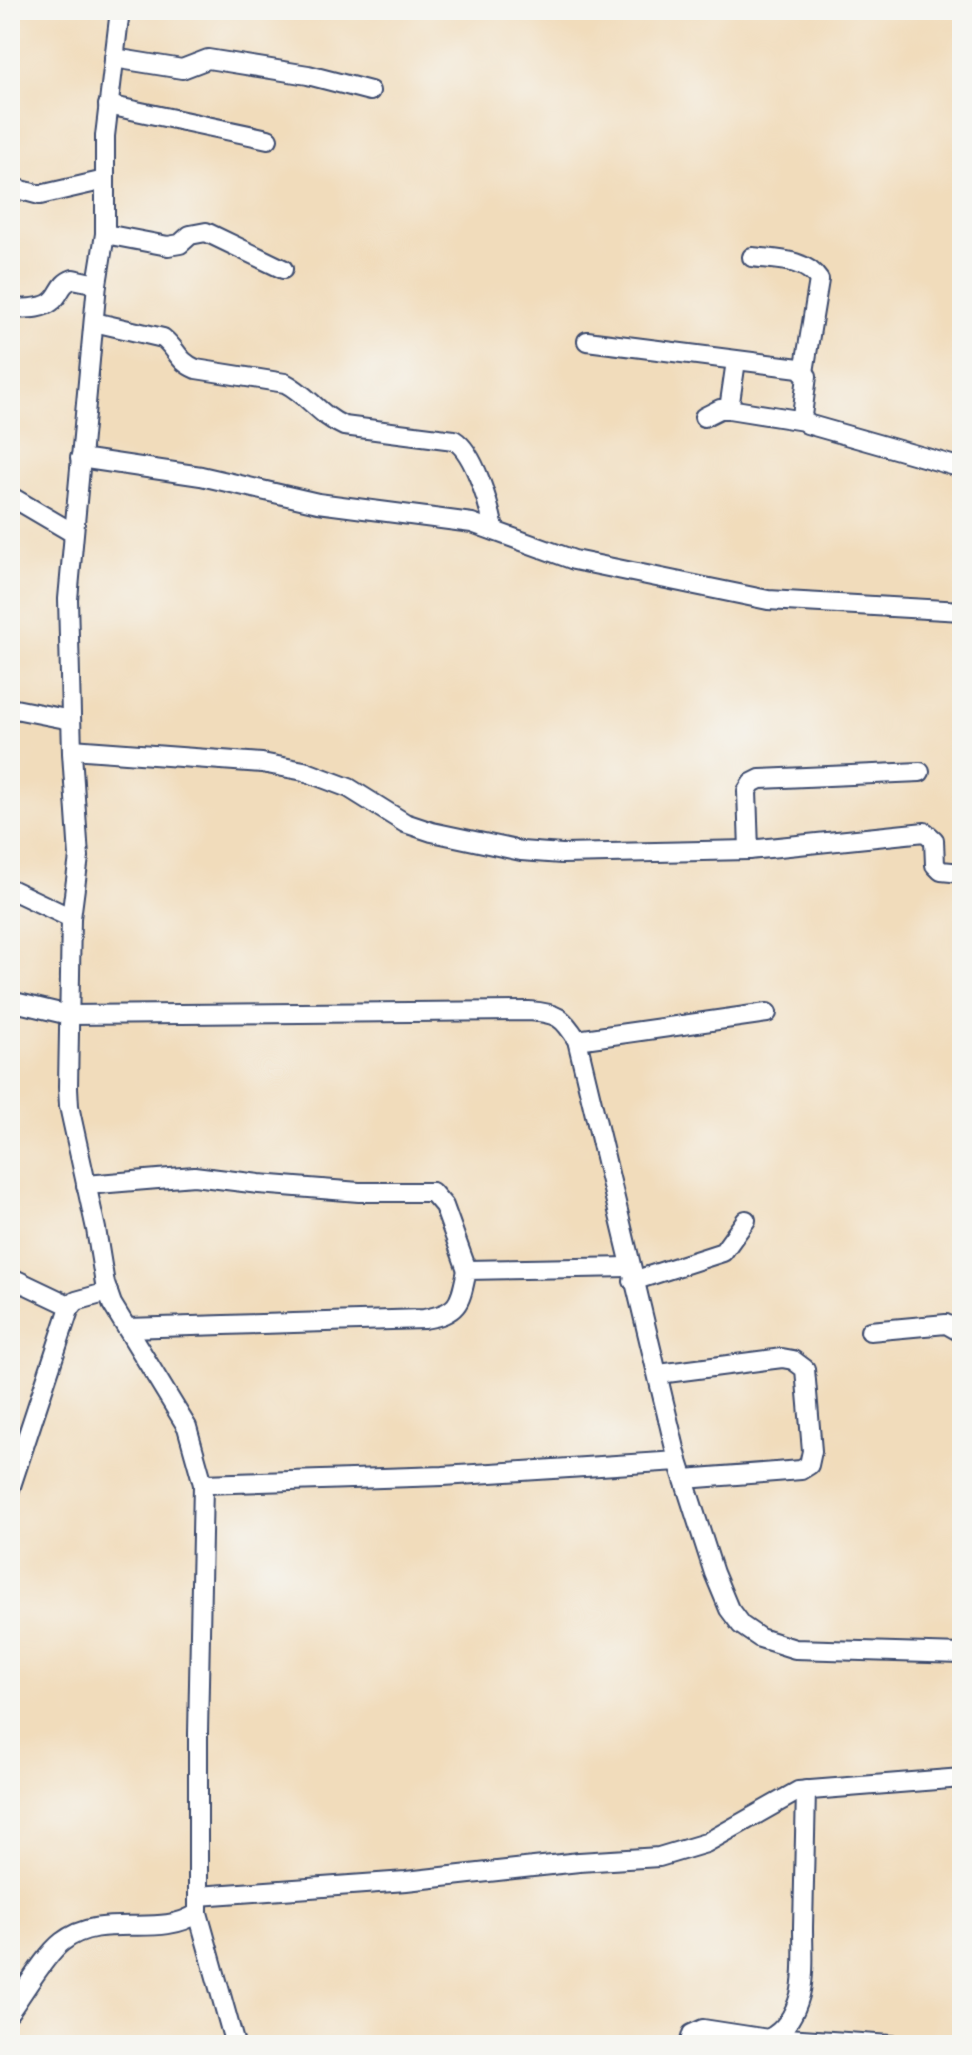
<svg xmlns="http://www.w3.org/2000/svg" width="972" height="2055" font-family="Caveat,sans-serif">
  <style>
    .lines { fill: none; stroke-linecap: round; stroke-linejoin: round }
    .minor-casing { stroke: #3b496c; stroke-width: 22 }
    .minor { stroke: #fff; stroke-width: 18 }
  </style>
  <rect width="100%" height="100%" fill="#f6f6f2"/>
  <filter id="ink" filterUnits="userSpaceOnUse"><feTurbulence type="fractalNoise" baseFrequency=".0125" numOctaves="2"/><feDisplacementMap in="SourceGraphic" scale="16" xChannelSelector="R" yChannelSelector="G"/><feConvolveMatrix kernelMatrix="1 2 1 2 8 2 1 2 1" color-interpolation-filters="sRGB"/></filter>
  <filter id="wash" filterUnits="userSpaceOnUse"><feTurbulence type="fractalNoise" baseFrequency=".006" numOctaves="4" result="noise"/><feDisplacementMap in="SourceGraphic" scale="32" xChannelSelector="R" yChannelSelector="G"/><feGaussianBlur stdDeviation="1.8" result="paint"/><feColorMatrix in="noise" values="0 0 0 0 0 0 0 0 0 0 0 0 0 0 0 0 0 1.4 0 .05"/><feComposite in="paint" operator="in"/></filter>
  <g filter="url(#wash)">
    <rect width="100%" height="100%" fill="#f1dcbb"/>
  </g>
  <g filter="url(#ink)">
    <g class="lines">
      <g class="minor-casing">
        <g id="minor">
          <polyline points="114,58 182,69 208,59 308,75 370,91"/>
          <polyline points="108,105 268,139"/>
          <polyline points="10,187 40,195 105,180"/>
          <polyline points="105,234 168,246 180,244 190,235 206,232 283,269"/>
          <path d="M752 257C775 260 805 258 819 280L804 372"/>
          <path d="M10 309C22 308 41 310 51 302 61 295 59 284 73 279L97 284"/>
          <path d="M94 322 163 338C178 350 177 361 196 369L285 383C307 394 320 416 344 426L454 440C475 453 489 505 494 529"/>
          <polyline points="587,341 799,368 807,376 802,416 807,424 962,468"/>
          <polyline points="729,409 736,361"/>
          <polyline points="704,417 720,409 729,409 804,421"/>
          <polyline points="80,458 201,476 318,503 472,523 574,560 768,600 962,611"/>
          <polyline points="10,496 73,533"/>
          <polyline points="10,708 71,720"/>
          <polyline points="72,749 262,763 304,771 349,788 405,823 432,832 521,851 562,854 749,850 925,832 934,840 935,865 941,871 962,873"/>
          <polyline points="749,850 747,791 752,783 760,779 920,772"/>
          <polyline points="10,889 71,918"/>
          <path d="M10 1001 69 1015 529 1011C557 1013 563 1017 577 1040L678 1461 714 1573 729 1609 741 1625 760 1638 795 1649 962 1654"/>
          <polyline points="577,1040 767,1013"/>
          <polyline points="86,1185 194,1176 259,1184 359,1192 432,1192 444,1206 467,1270"/>
          <polyline points="10,1277 71,1306"/>
          <polyline points="633,1281 723,1252 746,1220"/>
          <path d="M127 1328 424 1319C460 1313 460 1303 467 1270L630 1267"/>
          <polyline points="870,1331 946,1324 962,1333"/>
          <polyline points="659,1374 782,1358 793,1360 805,1369 812,1451 809,1465 801,1470 684,1479"/>
          <polyline points="203,1484 443,1476 678,1461"/>
          <polyline points="10,1489 69,1310 76,1301 108,1292"/>
          <polyline points="198,1896 406,1881 579,1862 659,1857 706,1843 798,1791 962,1778"/>
          <polyline points="198,1913 235,2045"/>
          <path d="M10 2011C24 1992 45 1955 62 1942 102 1910 159 1940 198 1913V1733L203 1484 187 1427 112 1304 105 1284 96 1229 69 1106 68 1087 71 918 79 857 72 753 68 599 97 284 105 234V136L120 10"/>
          <polyline points="772,2037 891,2045"/>
          <path d="M689 2045 692 2034 703 2029 768 2039C785 2031 795 2013 800 1995 805 1974 803 1949 803 1927 804 1881 805 1835 806 1790"/>
        </g>
      </g>
      <use href="#minor" class="minor"/>
    </g>
  </g>
  <rect width="972" height="2055" fill="none" stroke="#f6f6f2" stroke-width="40"/>
</svg>
